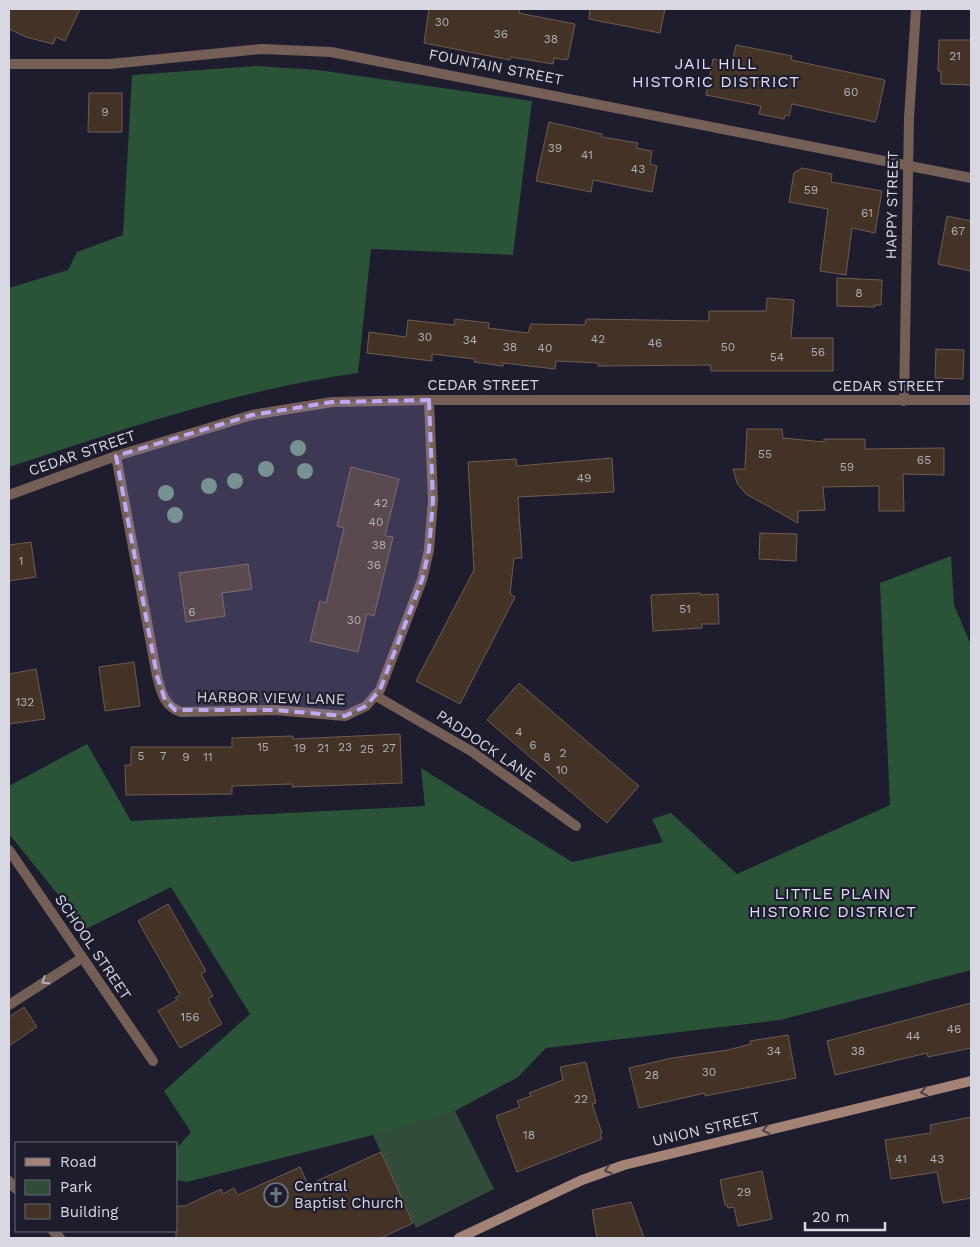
<svg xmlns="http://www.w3.org/2000/svg" width="980" height="1247" font-family="'Work Sans',sans-serif">
  <style>
    .green { fill: #314c39 }
    .forest { fill: #2b5337 }
    .building { fill: #423326; stroke: #6e5d4f }
    .lines { fill: none; stroke-linecap: round; stroke-linejoin: round }
    .minor { stroke: #735f56; stroke-width: 10 }
    .secondary { stroke: #a38376; stroke-width: 10 }
    .tree { fill: #678c78 }
    .oneway { stroke: #b5aeb2 }
    .oneway2 { stroke: #4c4147 }
    .marked { fill: #bea9f5; fill-opacity: 0.2; stroke: #bea9f5; stroke-width: 4; stroke-dasharray: 10 6; stroke-linejoin: round }
    .labels { text-anchor: middle; dominant-baseline: central; stroke-width: 4.5; stroke-linejoin: round; paint-order: stroke }
    .number-label { font-size: 12px; fill: #b2afb4 }
    .street-label { font-size: 15px; fill: #d8d8e3; stroke: #1d1d2d }
    .poi-label { font-size: 15px; fill: #d8d8e3; stroke: #1d1d2d; text-anchor: start }
    .neighbourhood-label { font-size: 16px; letter-spacing: 1px; fill: #e3dcf9; stroke: #1d1d2d }
  </style>
  <rect width="100%" height="100%" fill="#1d1d2d"/>
  <polygon class="green" points="379,882 455,1111 494,1189 416,1228 373,1135"/>
  <g class="forest">
    <path d="M257 66 318 70 532 101 513 255 371 249 358 373C237 390 124 429 9 467V288L68 270 77 252 123 235 132 75Z"/>
    <polygon points="951,556 954,605 971,645 971,970 780,1020 546,1048 518,1077 455,1111 373,1135 187,1182 176,1180 176,1149 191,1132 164,1091 250,1014 171,887 86,929 9,834 9,786 87,744 131,821 425,806 421,768 572,862 663,842 652,819 671,813 737,874 890,805 880,583"/>
  </g>
  <g class="building">
    <polygon points="9,9 80,9 65,41 56,37 53,44 26,37 9,29"/>
    <polygon points="429,9 520,9 519,13 575,24 568,58 567,60 554,58 553,64 511,57 510,60 424,43"/>
    <polygon points="590,9 665,9 660,33 589,19"/>
    <polygon points="939,40 971,40 971,85 941,84 941,71 938,71"/>
    <polygon points="736,45 792,56 791,60 885,80 877,117 875,122 792,104 789,116 785,115 784,119 759,114 761,106 706,95 713,59 732,63"/>
    <polygon points="89,93 122,93 122,132 88,132"/>
    <polygon points="549,122 602,134 602,137 638,143 636,148 652,151 650,164 657,166 652,192 593,180 591,192 536,181"/>
    <polygon points="802,168 832,174 831,182 882,191 875,233 852,228 846,275 820,271 828,209 789,202 794,173"/>
    <polygon points="947,216 971,221 971,271 938,264"/>
    <polygon points="837,278 882,280 881,305 875,305 875,307 837,306"/>
    <polygon points="767,298 794,300 791,338 833,338 833,371 711,371 710,365 598,366 598,363 556,361 555,369 503,363 503,366 474,362 475,359 432,354 432,361 367,353 369,332 406,337 408,320 454,325 455,319 489,323 488,328 528,333 531,324 585,325 586,319 709,321 709,311 766,311"/>
    <polygon points="936,349 964,350 963,379 935,378"/>
    <polygon points="747,429 782,429 783,438 824,442 824,439 865,439 865,449 944,448 944,475 903,474 904,511 879,511 879,486 823,487 825,510 798,511 798,523 746,494 737,483 733,469 745,469"/>
    <polygon points="612,458 614,492 518,497 522,558 514,558 510,594 515,597 460,704 416,681 474,570 468,462 516,459 517,466"/>
    <polygon points="351,467 399,479 385,536 393,537 374,616 367,614 358,652 310,641 320,601 326,603 344,528 337,526"/>
    <polygon points="760,533 797,534 796,561 759,559"/>
    <polygon points="31,542 36,577 9,581 9,545"/>
    <polygon points="248,564 252,589 222,593 225,616 186,622 179,573"/>
    <polygon points="700,593 700,595 718,594 719,624 702,624 702,628 653,631 651,595"/>
    <polygon points="134,662 140,706 105,711 99,667"/>
    <polygon points="36,669 45,719 9,724 9,674"/>
    <polygon points="519,683 639,786 607,823 487,720"/>
    <polygon points="400,734 402,783 292,787 292,784 232,786 232,794 126,795 125,765 131,765 131,747 232,747 232,738 293,736 293,739"/>
    <polygon points="168,904 206,971 201,974 213,996 208,999 222,1024 180,1048 158,1011 177,1000 175,998 180,995 138,921"/>
    <polygon points="971,1003 971,1048 928,1057 927,1053 835,1075 827,1041"/>
    <polygon points="24,1007 37,1027 9,1046 9,1017"/>
    <polygon points="788,1035 796,1078 705,1096 705,1093 639,1108 629,1068 672,1058 728,1050 751,1044 750,1041"/>
    <polygon points="586,1062 596,1103 592,1104 602,1133 600,1134 602,1139 517,1172 496,1116 520,1107 517,1101 531,1096 529,1093 563,1080 560,1067"/>
    <polygon points="971,1117 971,1198 943,1203 937,1172 891,1179 885,1140 931,1133 930,1125"/>
    <polygon points="381,1152 413,1223 381,1238 176,1238 176,1206 185,1206 221,1189 223,1194 234,1188 238,1195 300,1167 308,1185"/>
    <polygon points="762,1171 772,1219 738,1226 734,1207 728,1208 727,1205 725,1205 720,1180"/>
    <polygon points="631,1202 644,1238 597,1238 592,1210"/>
  </g>
  <g class="lines">
    <g class="minor">
      <polyline points="9,64 110,64 262,49 331,52 971,178"/>
      <polyline points="904,401 909,118 916,9"/>
      <path d="M116 456 157 676C161 691 164 707 181 712L275 710 345 716 366 706 380 690 422 580 429 550 433 500 429 400"/>
      <polyline points="9,495 116,456 252,415 332,402 429,400 971,400"/>
      <polyline points="376,696 471,751 576,826"/>
      <polyline points="9,850 153,1061"/>
      <polyline points="9,1005 82,958"/>
      <polyline points="9,1181 16,1189"/>
      <polyline points="53,1231 60,1238"/>
    </g>
    <polyline class="secondary" points="459,1238 582,1180 624,1165 971,1081"/>
  </g>
  <g class="tree">
    <circle cx="298" cy="448" r="8"/>
    <circle cx="266" cy="469" r="8"/>
    <circle cx="305" cy="471" r="8"/>
    <circle cx="235" cy="481" r="8"/>
    <circle cx="209" cy="486" r="8"/>
    <circle cx="166" cy="493" r="8"/>
    <circle cx="175" cy="515" r="8"/>
  </g>
  <defs><path id="oneway-chevron" d="M-2-3.5L2.5 0L-2 3.5" fill="none" stroke-width="1.6" stroke-linecap="round" stroke-linejoin="round" transform="scale(1.25)"/></defs>
  <use class="oneway" href="#oneway-chevron" transform="translate(45 981) rotate(147)"/>
  <g class="oneway2">
    <use href="#oneway-chevron" transform="translate(924 1092) rotate(167)"/>
    <use href="#oneway-chevron" transform="translate(766 1130) rotate(167)"/>
    <use href="#oneway-chevron" transform="translate(608 1170) rotate(160)"/>
  </g>
  <path class="marked" d="M429 400 433 500 429 550 422 580 380 690 366 706 345 716 275 710H175L165 700 157 676 116 456 252 415 332 402Z"/>
  <defs>
    <g id="church-ring" transform="scale(1.25)"><circle r="9.5" fill="#1d1d2d" stroke="#6b7280" stroke-width="1.5"/><path d="M-1.2-6h2.4v3.5h3.3v2.4h-3.3V6h-2.4V-.1h-3.3v-2.4h3.3Z" fill="#6b7280"/></g>
  </defs>
  <g fill-rule="evenodd">
    <use href="#church-ring" x="276" y="1195"/>
  </g>
  <g class="labels">
    <g class="number-label">
      <text x="442" y="22">30</text>
      <text x="501" y="34">36</text>
      <text x="551" y="39">38</text>
      <text x="955" y="56">21</text>
      <text x="851" y="92">60</text>
      <text x="105" y="112">9</text>
      <text x="555" y="148">39</text>
      <text x="587" y="155">41</text>
      <text x="638" y="169">43</text>
      <text x="811" y="190">59</text>
      <text x="867" y="213">61</text>
      <text x="958" y="231">67</text>
      <text x="859" y="293">8</text>
      <text x="425" y="337">30</text>
      <text x="598" y="339">42</text>
      <text x="470" y="340">34</text>
      <text x="655" y="343">46</text>
      <text x="510" y="347">38</text>
      <text x="728" y="347">50</text>
      <text x="545" y="348">40</text>
      <text x="818" y="352">56</text>
      <text x="777" y="357">54</text>
      <text x="765" y="454">55</text>
      <text x="924" y="460">65</text>
      <text x="847" y="467">59</text>
      <text x="584" y="478">49</text>
      <text x="381" y="503">42</text>
      <text x="376" y="522">40</text>
      <text x="379" y="545">38</text>
      <text x="21" y="561">1</text>
      <text x="374" y="565">36</text>
      <text x="685" y="609">51</text>
      <text x="192" y="612">6</text>
      <text x="354" y="620">30</text>
      <text x="25" y="702">132</text>
      <text x="519" y="732">4</text>
      <text x="533" y="745">6</text>
      <text x="263" y="747">15</text>
      <text x="345" y="747">23</text>
      <text x="300" y="748">19</text>
      <text x="323" y="748">21</text>
      <text x="389" y="748">27</text>
      <text x="367" y="749">25</text>
      <text x="563" y="753">2</text>
      <text x="141" y="756">5</text>
      <text x="163" y="756">7</text>
      <text x="186" y="757">9</text>
      <text x="208" y="757">11</text>
      <text x="547" y="757">8</text>
      <text x="562" y="770">10</text>
      <text x="190" y="1017">156</text>
      <text x="954" y="1029">46</text>
      <text x="913" y="1036">44</text>
      <text x="774" y="1051">34</text>
      <text x="858" y="1051">38</text>
      <text x="709" y="1072">30</text>
      <text x="652" y="1075">28</text>
      <text x="581" y="1099">22</text>
      <text x="529" y="1135">18</text>
      <text x="901" y="1159">41</text>
      <text x="937" y="1159">43</text>
      <text x="744" y="1192">29</text>
    </g>
    <g class="street-label">
      <text transform="translate(496 67) rotate(11)">FOUNTAIN STREET</text>
      <text transform="translate(892 205) rotate(-89)">HAPPY STREET</text>
      <text x="483" y="385">CEDAR STREET</text>
      <text x="888" y="386">CEDAR STREET</text>
      <text transform="translate(82 453) rotate(-19)">CEDAR STREET</text>
      <text transform="translate(271 698) rotate(1)">HARBOR VIEW LANE</text>
      <text transform="translate(486 746) rotate(34)">PADDOCK LANE</text>
      <text transform="translate(93 947) rotate(56)">SCHOOL STREET</text>
      <text transform="translate(706 1129) rotate(-13)">UNION STREET</text>
    </g>
    <g class="poi-label">
      <text x="294" y="1186">Central<tspan x="294" dy="17">Baptist Church</tspan></text>
    </g>
    <g class="neighbourhood-label">
      <text x="716" y="63">JAIL HILL<tspan x="716" dy="18">HISTORIC DISTRICT</tspan></text>
      <text x="833" y="893">LITTLE PLAIN<tspan x="833" dy="18">HISTORIC DISTRICT</tspan></text>
    </g>
  </g>
  <rect width="980" height="1247" fill="none" stroke="#d8d8e3" stroke-width="20"/>
  <rect x="15" y="1142" width="162" height="90" fill="#1d1d2d" stroke="#686876"/>
  <rect x="25" y="1158" width="25" height="8" fill="#a38376" stroke="#686876"/>
  <text x="60" y="1167" font-size="15" fill="#d8d8e3">Road</text>
  <rect x="25" y="1180" width="25" height="15" fill="#314c39" stroke="#686876"/>
  <text x="60" y="1192" font-size="15" fill="#d8d8e3">Park</text>
  <rect x="25" y="1204" width="25" height="15" fill="#423326" stroke="#686876"/>
  <text x="60" y="1217" font-size="15" fill="#d8d8e3">Building</text>
  <path d="M805 1222v8h80v-8" fill="none" stroke="#d8d8e3" stroke-width="2.5"/>
  <text x="812" y="1222" font-size="15" fill="#d8d8e3" stroke="#1d1d2d" stroke-width="4" paint-order="stroke">20 m</text>
</svg>
